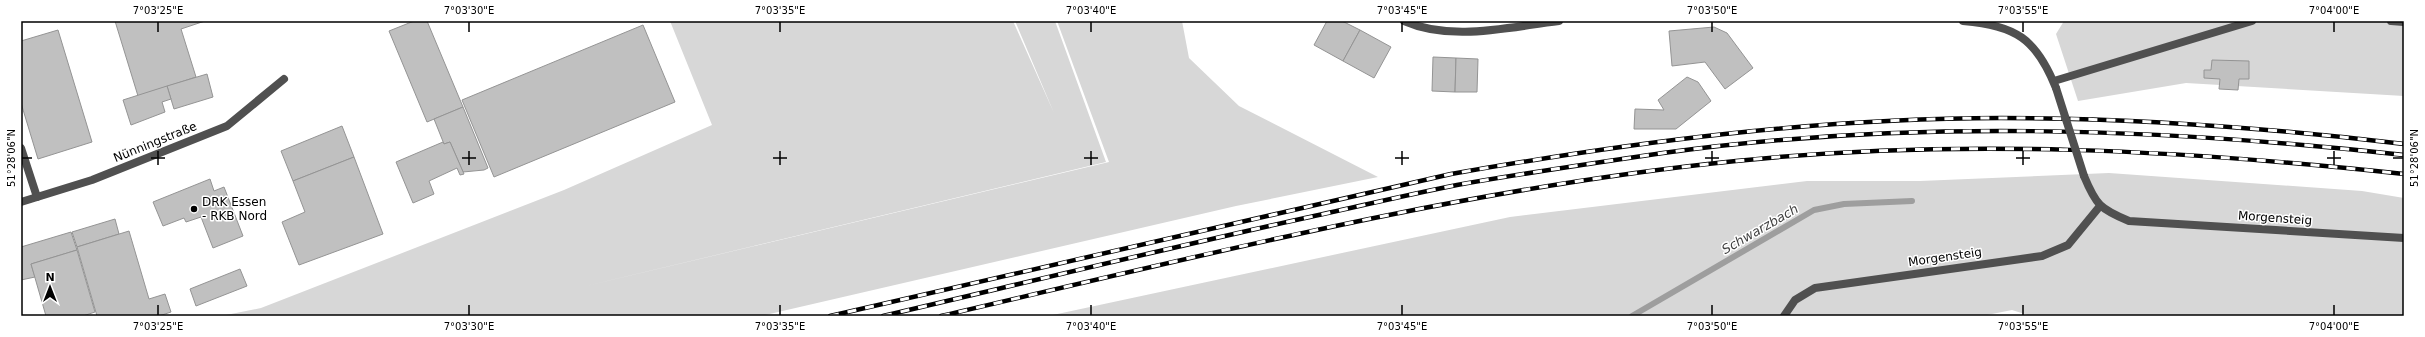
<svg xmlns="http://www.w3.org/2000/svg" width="2425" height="337" font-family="'DejaVu Sans',sans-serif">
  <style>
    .green { fill: #d7d7d7 }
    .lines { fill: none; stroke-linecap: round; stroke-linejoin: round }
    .stream { stroke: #9e9e9e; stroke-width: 6 }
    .building { fill: #c0c0c0; stroke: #949494 }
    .lane { stroke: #505050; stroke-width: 8 }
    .street { stroke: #505050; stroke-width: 8 }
    .rail-casing { stroke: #000; stroke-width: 4.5 }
    .rail { stroke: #fff; stroke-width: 3; stroke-dasharray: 9; stroke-linecap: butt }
    .street-bridge { stroke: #505050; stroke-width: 8 }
    .ticks { fill: none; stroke: #000; stroke-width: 1.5 }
    .poi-dot { fill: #000; stroke: #fff; stroke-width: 1.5 }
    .labels { text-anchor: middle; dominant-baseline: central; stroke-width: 3; stroke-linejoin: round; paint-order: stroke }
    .street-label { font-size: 12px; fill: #000; stroke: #fff }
    .poi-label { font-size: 12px; fill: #000; stroke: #fff; text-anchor: start }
    .water-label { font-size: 13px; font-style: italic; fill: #3f3f3f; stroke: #fff }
    .neatline { fill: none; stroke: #000; stroke-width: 1.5 }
    .ticks-label { font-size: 10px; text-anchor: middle; fill: #000 }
  </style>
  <rect width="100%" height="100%" fill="#fff"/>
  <g class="green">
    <polygon points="670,21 1013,21 1054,113 1015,21 1055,21 1106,162 569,290 1109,162 1057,21 1182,21 1189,58 1239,106 1378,177 1236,206 761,316 221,316 261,308 564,190 712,125"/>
    <polygon points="2064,21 2404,21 2404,96 2186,83 2078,101 2056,34"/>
    <polygon points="2109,173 2362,191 2404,198 2404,316 2031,316 2012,310 1982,316 1048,316 1510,217 1807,181 1920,181"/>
  </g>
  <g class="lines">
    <polyline class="stream" points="1632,316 1814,210 1844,204 1912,201"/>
  </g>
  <g class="building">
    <polygon points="115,21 205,21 181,29 196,77 138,96"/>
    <polygon points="414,21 427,21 463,107 427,122 389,31"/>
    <polygon points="1327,21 1342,21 1360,30 1343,61 1314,45"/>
    <polygon points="643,25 675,102 494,177 462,100"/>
    <polygon points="1714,27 1727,33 1753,68 1725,89 1705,62 1672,66 1669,31"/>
    <polygon points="58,30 92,142 38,159 21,103 21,41"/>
    <polygon points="1360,30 1391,47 1374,78 1343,61"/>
    <polygon points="1433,57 1456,58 1455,92 1432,91"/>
    <polygon points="1456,58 1478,59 1477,92 1455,92"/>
    <polygon points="2212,60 2249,61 2249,79 2239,79 2238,90 2219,89 2220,79 2204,78 2204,70 2211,70"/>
    <polygon points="207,74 213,97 174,109 167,86"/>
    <polygon points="1687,77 1698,82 1711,101 1676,129 1634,129 1635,109 1664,110 1658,100"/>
    <polygon points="167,86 171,99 162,102 165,112 131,125 123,100"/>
    <polygon points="463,107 488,168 484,170 463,172 450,142 444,144 434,119"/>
    <polygon points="342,126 354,157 293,181 281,151"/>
    <polygon points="443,142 444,144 450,142 464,174 460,175 457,168 429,181 434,194 413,203 396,162"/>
    <polygon points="354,157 383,234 299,265 282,222 305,212 293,181"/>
    <polygon points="210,179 214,191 224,187 243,236 213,248 201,217 186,222 184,218 163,226 153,202"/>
    <polygon points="115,219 119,234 77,247 72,232"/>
    <polygon points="129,231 149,299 165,294 171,312 159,316 97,316 77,247"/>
    <polygon points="71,232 77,250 31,264 35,277 21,280 21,247"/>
    <polygon points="77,250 95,312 83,316 46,316 31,264"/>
    <polygon points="240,269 247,286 196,306 190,289"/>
  </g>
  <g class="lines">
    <g class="lane">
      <polyline points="2391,21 2404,22"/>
      <polyline points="2054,81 2252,21"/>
      <polyline points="21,148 37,197"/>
    </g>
    <g class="street">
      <path d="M1404 21C1452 42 1508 27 1559 21"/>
      <path d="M1963 21C2016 26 2036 38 2056 88"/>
      <path d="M2084 176C2096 205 2100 209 2129 221L2404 238"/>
      <polyline points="21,202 92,180 227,126 284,79"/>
      <polyline points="1784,316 1795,300 1815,288 2042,256 2068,245 2100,206"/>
    </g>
    <g class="rail-casing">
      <g id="rail">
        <path d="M830 316 1451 174C1633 142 1816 118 2001 118 2136 118 2270 128 2404 144"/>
        <path d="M883 316C1024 283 1164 249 1305 218 1356 207 1406 195 1457 185 1525 173 1594 163 1663 153 1908 119 2159 128 2404 155"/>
        <path d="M941 316C1204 255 1467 188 1736 161 1958 138 2183 150 2404 174"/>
      </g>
    </g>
    <use href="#rail" class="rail"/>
    <polyline class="street-bridge" points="2056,88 2084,176"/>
  </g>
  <path class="ticks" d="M158 22V32M469 22V32M780 22V32M1091 22V32M1402 22V32M1712 22V32M2023 22V32M2334 22V32M158 151V165M469 151V165M780 151V165M1091 151V165M1402 151V165M1712 151V165M2023 151V165M2334 151V165M22 158H32M151 158H165M462 158H476M773 158H787M1084 158H1098M1395 158H1409M1705 158H1719M2016 158H2030M2327 158H2341M2393 158H2403M158 305V315M469 305V315M780 305V315M1091 305V315M1402 305V315M1712 305V315M2023 305V315M2334 305V315"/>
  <circle class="poi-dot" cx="194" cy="209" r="4"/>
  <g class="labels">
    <g class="street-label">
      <text transform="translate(155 142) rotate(-22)">Nünningstraße</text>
      <text transform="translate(2275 218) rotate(4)">Morgensteig</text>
      <text transform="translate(1945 257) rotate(-8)">Morgensteig</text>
    </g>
    <g class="poi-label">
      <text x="202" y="202">DRK Essen<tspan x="202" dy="14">- RKB Nord</tspan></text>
    </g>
    <g class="water-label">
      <text transform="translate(1760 229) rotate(-30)">Schwarzbach</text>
    </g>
  </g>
  <rect width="2425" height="337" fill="none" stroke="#ffffff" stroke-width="44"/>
  <g transform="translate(50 287)" stroke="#ffffff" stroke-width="3" paint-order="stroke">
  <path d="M0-3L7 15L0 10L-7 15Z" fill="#000000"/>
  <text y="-6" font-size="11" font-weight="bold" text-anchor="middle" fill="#000000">N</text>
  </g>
  <rect x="22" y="22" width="2381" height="293" class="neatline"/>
  <g class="ticks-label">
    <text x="158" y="14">7°03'25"E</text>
    <text x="469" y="14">7°03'30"E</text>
    <text x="780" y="14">7°03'35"E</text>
    <text x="1091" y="14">7°03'40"E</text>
    <text x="1402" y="14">7°03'45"E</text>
    <text x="1712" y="14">7°03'50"E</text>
    <text x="2023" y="14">7°03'55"E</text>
    <text x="2334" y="14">7°04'00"E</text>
    <text transform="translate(11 158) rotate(-90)" y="4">51°28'06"N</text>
    <text transform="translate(2414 158) rotate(-90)" y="4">51°28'06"N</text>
    <text x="158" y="330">7°03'25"E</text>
    <text x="469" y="330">7°03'30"E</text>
    <text x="780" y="330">7°03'35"E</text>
    <text x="1091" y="330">7°03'40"E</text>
    <text x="1402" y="330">7°03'45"E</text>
    <text x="1712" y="330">7°03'50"E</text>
    <text x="2023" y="330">7°03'55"E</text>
    <text x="2334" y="330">7°04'00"E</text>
  </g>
</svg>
